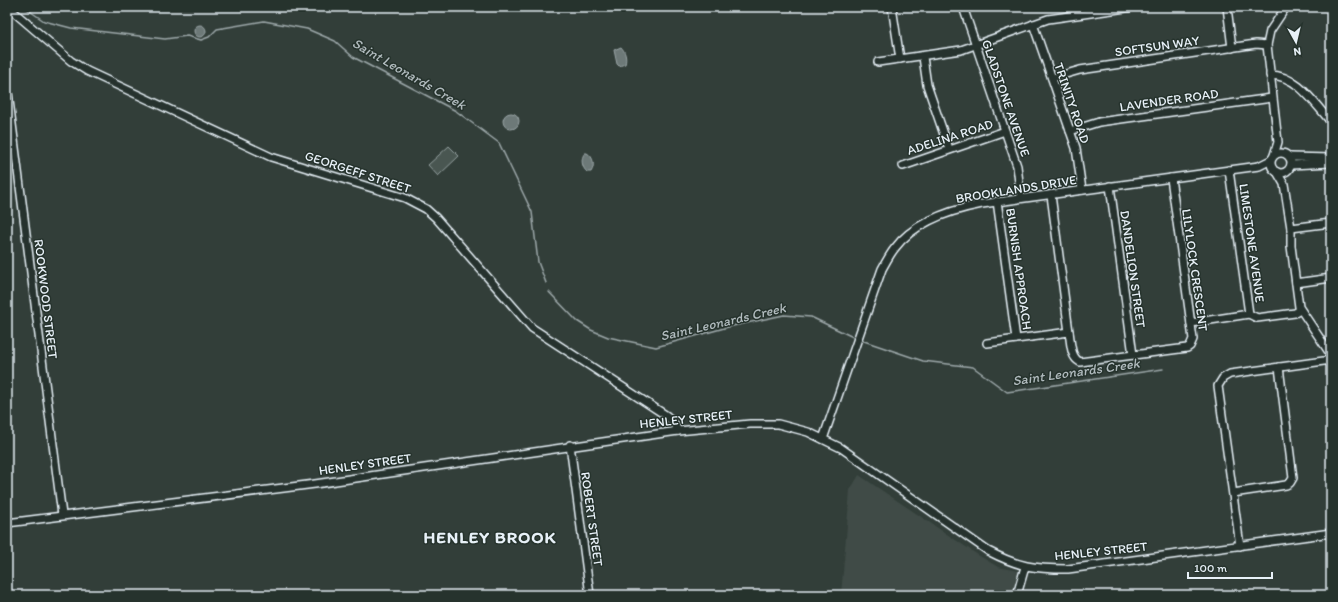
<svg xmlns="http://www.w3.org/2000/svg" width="1338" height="602" font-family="Itim,sans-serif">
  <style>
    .built { fill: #3f4b46 }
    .green { fill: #495651; stroke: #98a4a4 }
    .water { fill: #6d7978; stroke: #9ea9ab }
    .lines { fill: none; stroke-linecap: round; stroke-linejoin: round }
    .stream { stroke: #9ea9ab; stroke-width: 1.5 }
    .minor-casing { stroke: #e8f1f8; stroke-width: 10 }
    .minor { stroke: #26332d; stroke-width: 7 }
    .labels { text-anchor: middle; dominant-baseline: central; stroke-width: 3; stroke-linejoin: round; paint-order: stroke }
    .street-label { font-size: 13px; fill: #e8f1f8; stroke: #26332d }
    .water-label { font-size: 14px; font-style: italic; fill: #b1bbbe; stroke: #26332d }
    .district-label { font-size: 17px; font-weight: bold; letter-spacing: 1px; fill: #e8f1f8; stroke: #26332d }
  </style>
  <rect width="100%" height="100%" fill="#323e39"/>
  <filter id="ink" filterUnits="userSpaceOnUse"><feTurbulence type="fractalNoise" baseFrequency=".025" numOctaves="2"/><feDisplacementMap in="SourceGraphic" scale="8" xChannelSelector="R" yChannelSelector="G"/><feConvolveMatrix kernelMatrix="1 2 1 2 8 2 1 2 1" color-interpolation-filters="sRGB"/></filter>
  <g filter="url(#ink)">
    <polygon class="built" points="859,475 978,555 998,567 1023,572 1017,595 841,595 850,490"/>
    <polygon class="green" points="449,146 459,156 438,176 428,165"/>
    <g class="water">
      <circle cx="200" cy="31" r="6"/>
      <path d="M621 47C625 51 627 58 625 64L619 66 617 64 614 50Z"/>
      <circle cx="511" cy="121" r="8"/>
      <path d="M585 153H587C594 157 595 166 591 172H587C582 168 580 158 585 153Z"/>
    </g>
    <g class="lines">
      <g class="stream">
        <polyline points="24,7 44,21 71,28 165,39 187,36 201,40 209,37 217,29 264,21 307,29 335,41 353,57 456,111 499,143 532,212 538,262 546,283"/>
        <polyline points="549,292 577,321 591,330 608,337 656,347 728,327 784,315 811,317 855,338"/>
        <polyline points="861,340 923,361 973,367 1007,392 1163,369"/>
      </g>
      <g class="minor-casing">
        <g id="minor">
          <polyline points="8,7 71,61 87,71 271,157 405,198 426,209 436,218 532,328 667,416 675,425 678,431"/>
          <polyline points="892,7 900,59"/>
          <polyline points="963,7 1017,166 1021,198"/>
          <polyline points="1227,7 1232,48"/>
          <polyline points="1033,24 1076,148 1082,190"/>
          <polyline points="923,57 927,85 949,149"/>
          <polyline points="878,62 961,50 1048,19 1133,7"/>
          <path d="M1270 75C1297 75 1314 103 1331 122"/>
          <polyline points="1052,78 1080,70 1256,44 1267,45"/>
          <polyline points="7,85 62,515"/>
          <polyline points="1070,131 1099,122 1272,98"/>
          <circle cx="1281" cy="163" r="10"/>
          <polyline points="1274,155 1278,142 1267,45 1270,31 1286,7"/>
          <polyline points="1290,157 1331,158"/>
          <polyline points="1291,165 1331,163"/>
          <polyline points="903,166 1005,131"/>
          <polyline points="1229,170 1249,314 1257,318 1295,313 1300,310"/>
          <polyline points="1277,172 1284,184 1291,228 1291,246 1299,307 1331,355"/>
          <polyline points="1110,186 1133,355"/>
          <path d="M1051 195 1069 332C1071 342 1070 357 1080 362L1187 348 1190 346 1193 339 1171 178"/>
          <polyline points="997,201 1016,339"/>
          <polyline points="1291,228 1331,223"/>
          <polyline points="1296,283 1331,278"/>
          <polyline points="1191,323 1249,314"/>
          <polyline points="987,343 1069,332"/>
          <path d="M823 439 882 269C886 262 890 254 895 248 915 221 951 210 982 204L1259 166 1271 160"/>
          <polyline points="570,445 590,595"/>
          <polyline points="1233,493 1286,485 1290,483 1293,478 1279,367"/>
          <path d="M7 523 315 484 678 431 750 424H778L808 432 841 448 988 551C1019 567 1033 569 1068 569L1331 533"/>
          <polyline points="1240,546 1218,386 1223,378 1230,374 1331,360"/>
          <polyline points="1017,595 1025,567"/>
        </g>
      </g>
      <use href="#minor" class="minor"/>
    </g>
  </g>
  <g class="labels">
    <g class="street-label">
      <text transform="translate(1157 46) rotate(-8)">SOFTSUN WAY</text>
      <text transform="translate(1006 98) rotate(71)">GLADSTONE AVENUE</text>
      <text transform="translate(1169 100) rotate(-8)">LAVENDER ROAD</text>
      <text transform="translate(1072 103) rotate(71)">TRINITY ROAD</text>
      <text transform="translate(950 137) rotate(-18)">ADELINA ROAD</text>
      <text transform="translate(358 172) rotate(18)">GEORGEFF STREET</text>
      <text transform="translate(1016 189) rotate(-9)">BROOKLANDS DRIVE</text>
      <text transform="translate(1252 243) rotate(82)">LIMESTONE AVENUE</text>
      <text transform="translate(1019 269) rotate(82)">BURNISH APPROACH</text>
      <text transform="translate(1133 269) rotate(82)">DANDELION STREET</text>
      <text transform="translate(1195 270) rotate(82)">LILYLOCK CRESCENT</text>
      <text transform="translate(46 299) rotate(83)">ROOKWOOD STREET</text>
      <text transform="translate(686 419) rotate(-6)">HENLEY STREET</text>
      <text transform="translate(365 464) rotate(-8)">HENLEY STREET</text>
      <text transform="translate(592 519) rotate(82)">ROBERT STREET</text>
      <text transform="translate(1101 551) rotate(-6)">HENLEY STREET</text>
    </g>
    <g class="water-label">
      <text transform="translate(409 74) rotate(30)">Saint Leonards Creek</text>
      <text transform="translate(723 322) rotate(-13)">Saint Leonards Creek</text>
      <text transform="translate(1076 372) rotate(-8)">Saint Leonards Creek</text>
    </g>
    <g class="district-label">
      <text x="490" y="537">HENLEY BROOK</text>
    </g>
  </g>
  <rect width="1338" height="602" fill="none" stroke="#26332d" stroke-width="24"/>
  <rect x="12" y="12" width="1314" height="578" fill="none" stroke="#e8f1f8" stroke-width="1.5" filter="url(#ink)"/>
  <g transform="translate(1296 42) rotate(172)" stroke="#26332d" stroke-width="3" paint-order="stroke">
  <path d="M0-3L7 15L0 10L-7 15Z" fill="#e8f1f8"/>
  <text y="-6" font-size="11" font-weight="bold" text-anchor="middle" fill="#e8f1f8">N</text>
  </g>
  <path d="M1188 572v6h84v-6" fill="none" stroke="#e8f1f8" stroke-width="2"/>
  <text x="1194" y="572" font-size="12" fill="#e8f1f8" stroke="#26332d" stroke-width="3" paint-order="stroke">100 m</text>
</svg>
